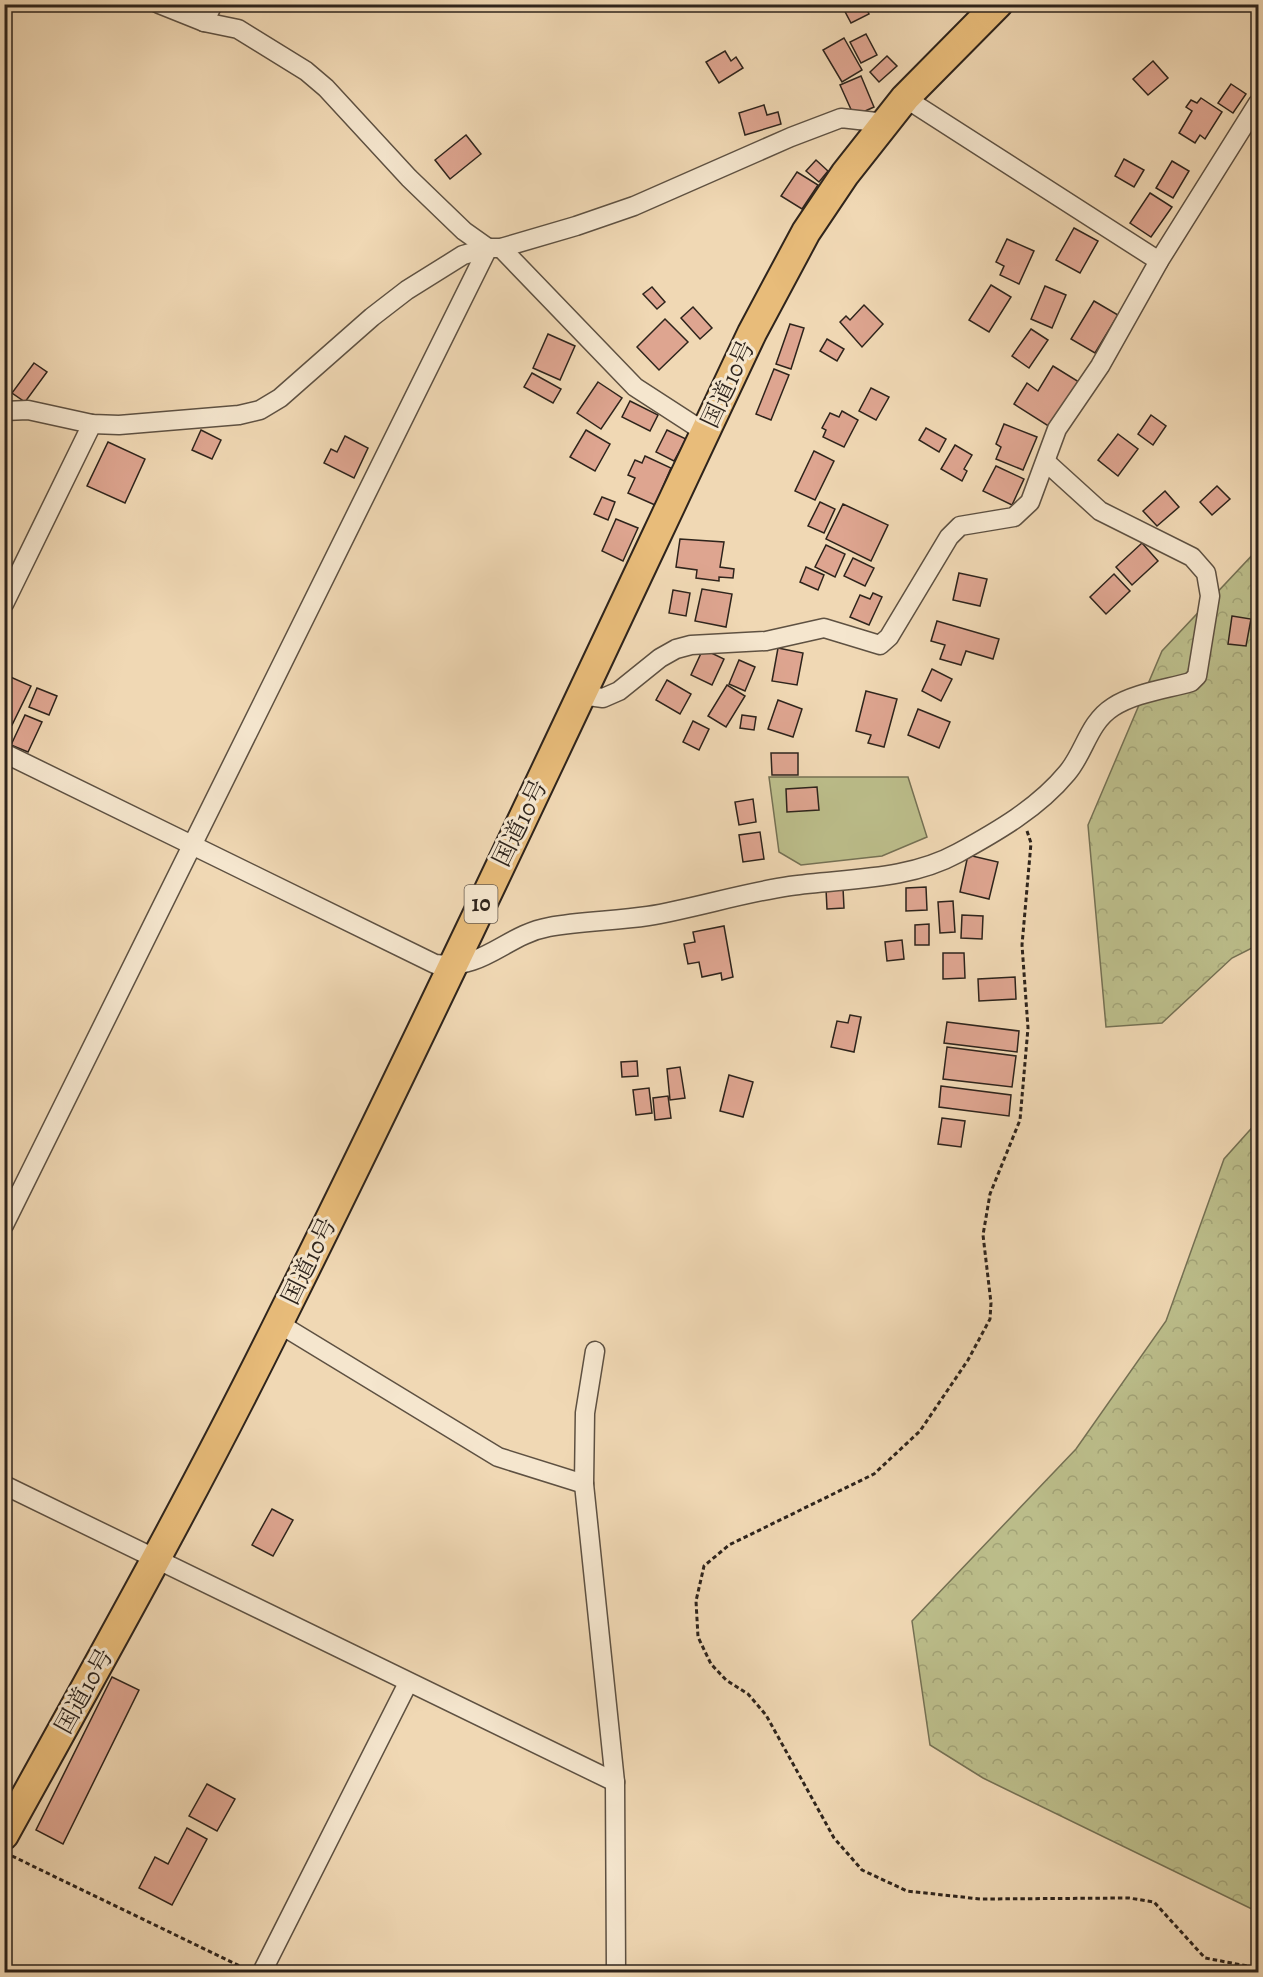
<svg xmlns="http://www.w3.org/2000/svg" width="1263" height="1977" font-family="Alegreya,'Noto Serif JP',serif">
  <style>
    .forest { fill: url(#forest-crowns); stroke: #757154; stroke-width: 1.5 }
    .park { fill: #bcbe8b; stroke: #757154; stroke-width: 1.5 }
    .building { fill: #dea590; stroke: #2e241c; stroke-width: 1.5 }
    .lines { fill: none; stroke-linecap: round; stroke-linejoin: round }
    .minor-casing { stroke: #5e5142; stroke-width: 21 }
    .trunk-casing { stroke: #2e241c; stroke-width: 32 }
    .path { stroke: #2e241c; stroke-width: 3; stroke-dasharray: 4.5 3; stroke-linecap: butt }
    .minor { stroke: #f5e6ce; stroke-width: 18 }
    .trunk { stroke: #e8bc7a; stroke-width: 28 }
    .labels { text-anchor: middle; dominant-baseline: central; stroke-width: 6; stroke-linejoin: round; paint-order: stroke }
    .shield { fill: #f5e6ce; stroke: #6a5e51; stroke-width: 1.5 }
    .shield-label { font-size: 22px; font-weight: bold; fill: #2e241c }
    .street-label { font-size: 24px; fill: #2e241c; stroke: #f5e6ce }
  </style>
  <defs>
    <pattern id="forest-crowns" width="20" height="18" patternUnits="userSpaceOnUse" patternTransform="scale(1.5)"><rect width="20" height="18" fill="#bcbe8b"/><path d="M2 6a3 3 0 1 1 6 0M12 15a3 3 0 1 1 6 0" fill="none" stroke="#a2a377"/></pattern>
  </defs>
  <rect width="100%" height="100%" fill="#f0d8b4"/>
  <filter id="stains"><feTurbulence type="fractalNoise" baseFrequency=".00333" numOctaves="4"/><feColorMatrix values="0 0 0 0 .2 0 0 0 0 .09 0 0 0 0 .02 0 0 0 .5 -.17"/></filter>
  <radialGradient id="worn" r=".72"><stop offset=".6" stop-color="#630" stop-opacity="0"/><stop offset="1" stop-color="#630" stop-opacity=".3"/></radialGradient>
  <g class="forest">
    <polygon points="1258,549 1258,945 1232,958 1162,1023 1106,1027 1088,825 1162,651"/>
    <polygon points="1258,1121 1258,1912 983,1778 930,1745 912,1621 1076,1449 1166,1321 1224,1159"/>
  </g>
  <polygon class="park" points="769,777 908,777 927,837 882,856 801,865 779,852"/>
  <g class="building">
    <polygon points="841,4 864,4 869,14 851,23"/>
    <polygon points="866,34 877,55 861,63 850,42"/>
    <polygon points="844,38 862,70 842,82 823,50"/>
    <polygon points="725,51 731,61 736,57 743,68 719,83 706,62"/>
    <polygon points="887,56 897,66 879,82 870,72"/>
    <polygon points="1153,61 1168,78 1148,95 1133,79"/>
    <polygon points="861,76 874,107 854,116 840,85"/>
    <polygon points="1231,84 1246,94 1233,113 1218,103"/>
    <polygon points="1201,98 1222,112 1205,139 1200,135 1195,143 1179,133 1192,111 1186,107 1191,100 1197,103"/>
    <polygon points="764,105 767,115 778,112 781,124 745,135 739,113"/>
    <polygon points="466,135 481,154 450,179 435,160"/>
    <polygon points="1124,159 1144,170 1134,187 1115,176"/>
    <polygon points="816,160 828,171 819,182 806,171"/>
    <polygon points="1172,161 1189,171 1173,198 1156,188"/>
    <polygon points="797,172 818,185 802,209 781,196"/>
    <polygon points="1150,193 1172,207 1151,237 1130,223"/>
    <polygon points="1074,228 1098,241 1080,273 1056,260"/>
    <polygon points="1007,239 1034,251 1019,284 1000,275 1004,266 996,262"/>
    <polygon points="991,285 1011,297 989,332 969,320"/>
    <polygon points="1045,286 1066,295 1052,328 1031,319"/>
    <polygon points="652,287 665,302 657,309 643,294"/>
    <polygon points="1094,301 1118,315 1095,353 1071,339"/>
    <polygon points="864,305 883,324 862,347 840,322 846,316 850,320"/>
    <polygon points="693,307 712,328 700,339 681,318"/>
    <polygon points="665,319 688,342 659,370 637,347"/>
    <polygon points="790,324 804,328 791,369 776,364"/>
    <polygon points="1031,329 1048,340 1029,368 1012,356"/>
    <polygon points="548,334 575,346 560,380 533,368"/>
    <polygon points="827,339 844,349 837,361 820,351"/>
    <polygon points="34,363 47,372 25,402 12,393"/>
    <polygon points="1053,366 1079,382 1050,427 1014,404 1027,383 1038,391"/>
    <polygon points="774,369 789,375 771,420 756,414"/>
    <polygon points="532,373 561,389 553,403 524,387"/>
    <polygon points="598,382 622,398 601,429 577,413"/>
    <polygon points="871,388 889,397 876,420 859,411"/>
    <polygon points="630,401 658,415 650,431 622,417"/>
    <polygon points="842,411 858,420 844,447 823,437 826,430 822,428 830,413 839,417"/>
    <polygon points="1151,415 1166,426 1153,445 1138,434"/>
    <polygon points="1004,424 1037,437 1023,470 996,459 1001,447 996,444"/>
    <polygon points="926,428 946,439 939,452 919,440"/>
    <polygon points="201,430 221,440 212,459 192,450"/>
    <polygon points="586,430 610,444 595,471 570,457"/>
    <polygon points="667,430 686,439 674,461 656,452"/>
    <polygon points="1118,434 1138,449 1118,476 1098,460"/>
    <polygon points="345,436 368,448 354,478 324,463 331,449 337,452"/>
    <polygon points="108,442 145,459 125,503 87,486"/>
    <polygon points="955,445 972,455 964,469 967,471 962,481 941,469"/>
    <polygon points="814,451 834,461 815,500 795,491"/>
    <polygon points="645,456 671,468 655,505 628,493 635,478 628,475 635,460 642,463"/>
    <polygon points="996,466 1024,479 1012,505 983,491"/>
    <polygon points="1217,486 1230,499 1212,515 1200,502"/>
    <polygon points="1165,491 1179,507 1157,526 1143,511"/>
    <polygon points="602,497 615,502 608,520 594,514"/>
    <polygon points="820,502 835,509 824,533 808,526"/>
    <polygon points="843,504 888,525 871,561 826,539"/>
    <polygon points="616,519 638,528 623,561 602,551"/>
    <polygon points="680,539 724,542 720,567 734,569 733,578 719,577 719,581 696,578 697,570 676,567"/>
    <polygon points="1142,543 1158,561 1132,585 1116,567"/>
    <polygon points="826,545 845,554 835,577 815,567"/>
    <polygon points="853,558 874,568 865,586 844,576"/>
    <polygon points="806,567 824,575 818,590 800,582"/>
    <polygon points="959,573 987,579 980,606 953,600"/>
    <polygon points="1114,574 1130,591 1106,614 1090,597"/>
    <polygon points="702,589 732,594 726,627 695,621"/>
    <polygon points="673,590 690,593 686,616 669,613"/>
    <polygon points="873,593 882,597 869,625 850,617 860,595 870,599"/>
    <polygon points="1232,616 1251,619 1246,646 1228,644"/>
    <polygon points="937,621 999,639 993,659 966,651 961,665 940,659 945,645 931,641"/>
    <polygon points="778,648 803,653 797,685 772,681"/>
    <polygon points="703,649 724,659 712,685 691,675"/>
    <polygon points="739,660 755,667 745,691 729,684"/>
    <polygon points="932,669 952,679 941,701 922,691"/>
    <polygon points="6,675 31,686 12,725 4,722"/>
    <polygon points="667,680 691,694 680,714 656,700"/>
    <polygon points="727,685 745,696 726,727 708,716"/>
    <polygon points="37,688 57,696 49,715 29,707"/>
    <polygon points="866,691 897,699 884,747 868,743 871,735 856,731"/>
    <polygon points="778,700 802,709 793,737 768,729"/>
    <polygon points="918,709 950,722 939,748 908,735"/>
    <polygon points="25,715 42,722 28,752 11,745"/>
    <polygon points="742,715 756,717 754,730 740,728"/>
    <polygon points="693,721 709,729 699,750 683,742"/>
    <polygon points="771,753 798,753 798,775 772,775"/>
    <polygon points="817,787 819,810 787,812 786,789"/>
    <polygon points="753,799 756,822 739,825 735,802"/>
    <polygon points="760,832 764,859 743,862 739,835"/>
    <polygon points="968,855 998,862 989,899 960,892"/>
    <polygon points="926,887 927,910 906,911 906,888"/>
    <polygon points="843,888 844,908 827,909 826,889"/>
    <polygon points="953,901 955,932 940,933 938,902"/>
    <polygon points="962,915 983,916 982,939 961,938"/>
    <polygon points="929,924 929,945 915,945 915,925"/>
    <polygon points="724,926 733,977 722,980 721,973 702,977 699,962 688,964 684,944 695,942 693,932"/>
    <polygon points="902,940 904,959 887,961 885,942"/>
    <polygon points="943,953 964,953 965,978 943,979"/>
    <polygon points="1015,977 1016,999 979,1001 978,979"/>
    <polygon points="850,1015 861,1017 854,1052 831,1047 837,1021 848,1023"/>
    <polygon points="947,1022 1019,1031 1017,1052 944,1043"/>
    <polygon points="947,1047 1016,1056 1012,1087 943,1079"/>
    <polygon points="637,1061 638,1076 622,1077 621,1062"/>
    <polygon points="680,1067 685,1098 670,1100 667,1069"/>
    <polygon points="729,1075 753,1082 743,1117 720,1111"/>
    <polygon points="941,1086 1011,1095 1009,1116 939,1107"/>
    <polygon points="649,1088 652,1113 636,1115 633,1090"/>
    <polygon points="668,1096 671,1118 655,1120 653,1098"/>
    <polygon points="942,1118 965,1121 961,1147 938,1144"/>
    <polygon points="272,1509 293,1520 273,1556 252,1545"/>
    <polygon points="112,1677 139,1690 63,1844 36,1830"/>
    <polygon points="207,1784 235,1799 217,1831 189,1816"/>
    <polygon points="187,1828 207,1839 172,1905 139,1888 155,1857 168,1864"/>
  </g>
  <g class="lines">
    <g class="minor-casing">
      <g id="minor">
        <polyline points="159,4 204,22 238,29 306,71 326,88 409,178 464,231 488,248"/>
        <polyline points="204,22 213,4"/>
        <polyline points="905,98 1159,261"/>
        <polyline points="501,248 635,387 706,433"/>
        <polyline points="4,411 28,410 92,424 119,425 239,415 260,410 280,398 372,317 407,290 463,255 488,248 501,248 576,226 634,206 791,137 841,118 885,123"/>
        <polyline points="4,604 92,424"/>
        <polyline points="581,695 603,698 619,691 660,658 676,649 691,645 766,641 824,628 880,645 889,637 949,537 960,526 1014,517 1030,502 1057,429 1100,366 1159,261 1258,103"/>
        <path d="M4 753 435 964C484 971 505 935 549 927 581 921 615 921 648 916 696 908 742 893 790 886 846 878 907 881 958 853 998 831 1038 808 1067 773 1085 752 1088 723 1113 707 1134 693 1167 689 1191 682L1197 676 1210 596 1206 573 1192 557 1100 511 1046 462"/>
        <polyline points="4,1225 488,248"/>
        <polyline points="278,1323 498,1457 584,1484"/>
        <polyline points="595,1351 585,1413 584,1484 615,1782 616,1972"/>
        <polyline points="4,1485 615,1782"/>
        <polyline points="262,1972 408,1683"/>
      </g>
    </g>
    <g class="trunk-casing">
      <path id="trunk" d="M4 1835C98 1665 193 1496 279 1322 442 995 596 663 752 333L806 232 845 174 905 98 998 4"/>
    </g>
    <g class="path">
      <polyline points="1027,831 1031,843 1022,945 1028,1028 1020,1120 990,1194 983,1235 991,1303 990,1319 968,1360 920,1431 874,1474 729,1545 704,1566 696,1601 698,1637 711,1664 726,1680 748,1694 766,1715 834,1838 862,1870 907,1891 980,1899 1129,1898 1154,1902 1205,1958 1258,1968"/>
      <polyline points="12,1856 246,1969"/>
    </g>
    <use href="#minor" class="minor"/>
    <use href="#trunk" class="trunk"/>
  </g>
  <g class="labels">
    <rect class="shield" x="464.5" y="885" width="33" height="38" rx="4.5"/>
    <g class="shield-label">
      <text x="481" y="904">10</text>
    </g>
    <g class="street-label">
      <text transform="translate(728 384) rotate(-65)">国道10号</text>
      <text transform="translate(520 823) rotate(-64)">国道10号</text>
      <text transform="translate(309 1261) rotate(-64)">国道10号</text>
      <text transform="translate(84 1691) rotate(-61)">国道10号</text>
    </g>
  </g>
  <rect width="1263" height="1977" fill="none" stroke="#f0d8b4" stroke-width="24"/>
  <rect x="6" y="6" width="1251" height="1965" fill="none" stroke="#2e241c" stroke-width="3"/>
  <rect x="12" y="12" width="1239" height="1953" fill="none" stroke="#2e241c" stroke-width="1.5"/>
  <rect width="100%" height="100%" filter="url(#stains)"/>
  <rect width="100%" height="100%" fill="url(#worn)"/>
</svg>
